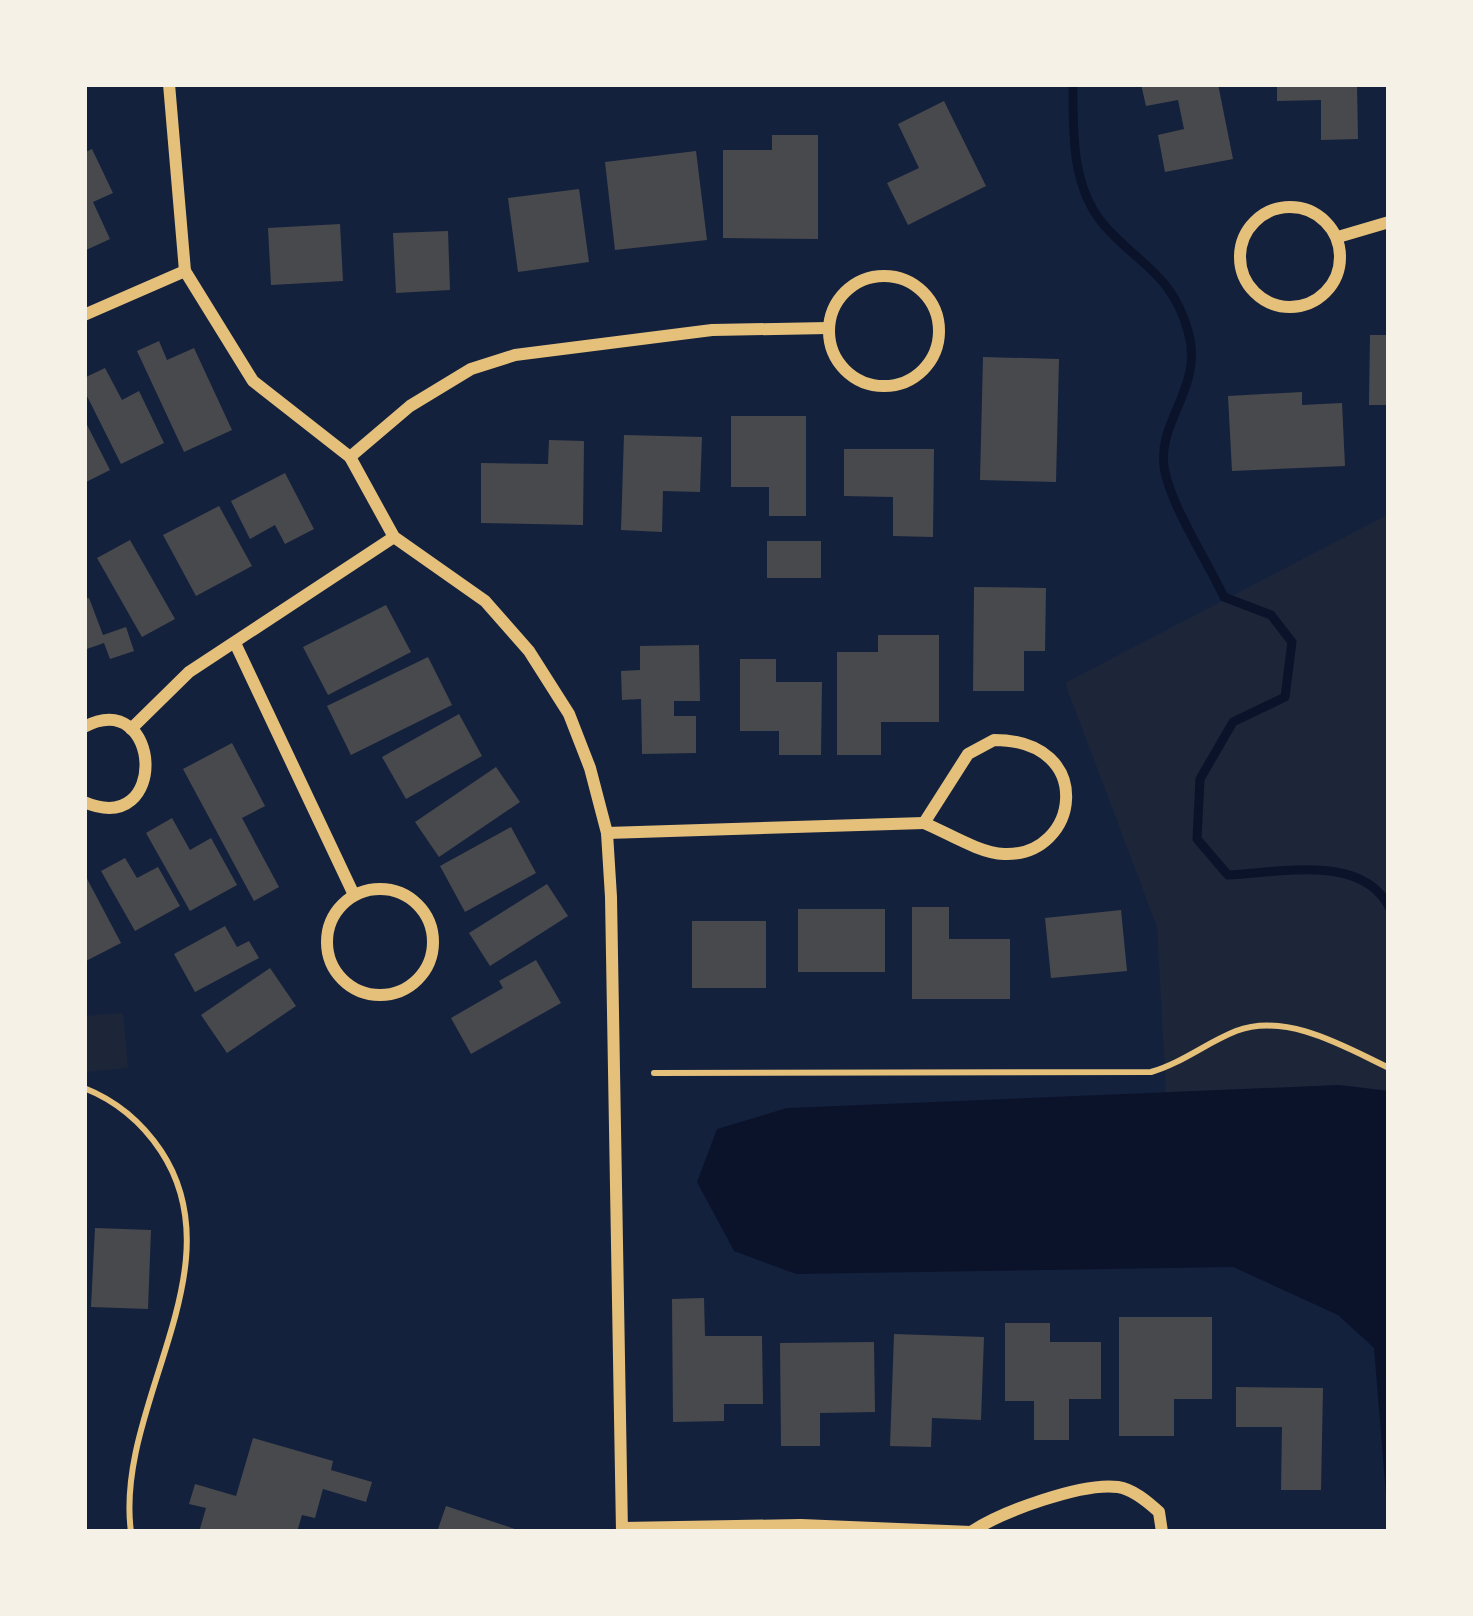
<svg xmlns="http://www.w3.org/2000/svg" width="1473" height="1616" font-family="Figtree,sans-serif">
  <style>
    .green { fill: #1d2539 }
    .water { fill: #0b132b }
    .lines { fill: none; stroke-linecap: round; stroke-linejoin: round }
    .stream { stroke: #0b132b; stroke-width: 9 }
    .building { fill: #48494c }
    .path { stroke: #e5c07b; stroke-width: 6 }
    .minor { stroke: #e5c07b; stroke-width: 12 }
  </style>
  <rect width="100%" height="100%" fill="#14213d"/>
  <g class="green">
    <polygon points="1389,514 1389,1091 1339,1085 1166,1093 1157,927 1065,683"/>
    <polygon points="123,1013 128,1068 84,1072 84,1016"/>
  </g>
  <polygon class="water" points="1339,1085 1389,1091 1389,1532 1374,1348 1338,1315 1233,1267 796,1274 734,1251 697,1182 717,1129 787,1108"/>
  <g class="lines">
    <path class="stream" d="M1073 84C1073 131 1071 187 1104 225 1139 265 1172 274 1188 331 1205 389 1154 422 1165 472 1173 509 1207 561 1224 597L1271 615 1292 642 1285 697 1233 722 1200 779 1197 839 1228 875C1278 873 1362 853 1389 907"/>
  </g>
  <g class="building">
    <polygon points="1141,84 1218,84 1233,159 1165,172 1158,135 1184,129 1178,100 1146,106"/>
    <polygon points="1277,84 1357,84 1358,139 1321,140 1321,100 1277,101"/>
    <polygon points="944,101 986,186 908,225 887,183 919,168 898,124"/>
    <polygon points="772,135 818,135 818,239 723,238 723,150 772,150"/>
    <polygon points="92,149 113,193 93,202 110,239 84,251 84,153"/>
    <polygon points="696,151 707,240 615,250 605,162"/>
    <polygon points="579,189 589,262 518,272 508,198"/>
    <polygon points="340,224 343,281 271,285 268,228"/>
    <polygon points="448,231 450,290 396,293 393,233"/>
    <polygon points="1370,335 1389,335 1389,405 1369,405"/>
    <polygon points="159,341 167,360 194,348 232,430 184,452 137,351"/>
    <polygon points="983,357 1059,359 1056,482 980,480"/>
    <polygon points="105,368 122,400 139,391 164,443 121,464 84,390 84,378"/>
    <polygon points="1302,392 1302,405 1342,403 1345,466 1232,471 1228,396"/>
    <polygon points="731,416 806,416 806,516 769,516 769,487 731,487"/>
    <polygon points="84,419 110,470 84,483"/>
    <polygon points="624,435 702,437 700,492 663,491 662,532 621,530"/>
    <polygon points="549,440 584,441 583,525 481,523 481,463 548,464"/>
    <polygon points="844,449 934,449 933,537 893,536 893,497 844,496"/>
    <polygon points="285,473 314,529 285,544 275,525 250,539 231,501"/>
    <polygon points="219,506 252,566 196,596 163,535"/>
    <polygon points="130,540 175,619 142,637 97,558"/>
    <rect x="767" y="541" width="54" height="37"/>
    <polygon points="974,587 1046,588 1045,651 1024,651 1024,691 973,691"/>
    <polygon points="89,598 103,635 126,627 134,651 110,659 104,643 84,650 84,599"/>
    <polygon points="386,605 411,652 328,695 303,647"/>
    <polygon points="878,635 939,635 939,722 881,722 881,755 837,755 837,652 878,652"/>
    <polygon points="699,645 700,701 674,701 674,716 696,716 696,753 642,754 641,699 622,700 621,671 640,670 640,646"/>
    <polygon points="428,657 452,705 351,755 327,706"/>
    <polygon points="740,659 776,659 776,682 822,682 821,755 779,755 779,731 740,731"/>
    <polygon points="459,714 482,756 406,799 382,757"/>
    <polygon points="232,743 265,806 242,818 279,887 254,901 183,769"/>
    <polygon points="496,767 520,802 439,857 415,822"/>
    <polygon points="172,818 190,850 211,838 237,885 190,911 146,833"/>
    <polygon points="511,827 536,873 465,912 440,866"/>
    <polygon points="125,858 137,878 158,867 180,906 135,931 101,871"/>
    <polygon points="84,873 121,943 84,962"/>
    <polygon points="547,884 568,916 490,966 469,933"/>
    <polygon points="912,907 949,907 949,939 1010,939 1010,999 912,999"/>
    <rect x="798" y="909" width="87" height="63"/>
    <polygon points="1121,910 1127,971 1051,978 1045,918"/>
    <rect x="692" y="921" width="74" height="67"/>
    <polygon points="225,926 237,947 249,941 259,958 195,992 174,954"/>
    <polygon points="536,960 561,1003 471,1054 451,1018 503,988 499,981"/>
    <polygon points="270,968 296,1006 227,1053 201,1015"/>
    <polygon points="95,1228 151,1230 148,1309 91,1307"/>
    <polygon points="704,1298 705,1336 762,1336 763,1404 724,1404 724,1421 673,1422 672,1299"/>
    <polygon points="1119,1317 1212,1317 1212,1399 1174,1399 1174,1436 1119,1436"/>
    <polygon points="1005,1323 1050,1323 1050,1342 1101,1342 1101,1399 1069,1399 1069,1440 1034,1440 1034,1401 1005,1401"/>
    <polygon points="894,1334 984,1337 981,1420 932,1418 931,1447 890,1446"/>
    <polygon points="874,1342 875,1412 820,1413 820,1446 781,1446 780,1343"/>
    <polygon points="1236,1387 1323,1388 1321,1490 1281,1490 1282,1427 1236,1427"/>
    <polygon points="253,1438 333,1461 331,1470 372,1482 366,1502 323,1489 315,1518 302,1515 297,1532 199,1532 206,1508 189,1504 195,1484 236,1496"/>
    <polygon points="446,1506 521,1531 521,1532 437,1532"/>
  </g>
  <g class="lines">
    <g class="path">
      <path d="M654 1073 1151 1072C1182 1063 1206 1043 1236 1031 1287 1012 1345 1047 1389 1068"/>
      <path d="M84 1088C117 1101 141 1121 161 1151 239 1269 114 1406 131 1532"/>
    </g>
    <g class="minor">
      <polyline points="169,84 185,271 253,381 350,457 394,537 485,601 529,651 569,714 590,768 607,833 611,897 622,1532"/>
      <circle cx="1290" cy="257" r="50"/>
      <polyline points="1338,237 1389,222"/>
      <circle cx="884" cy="331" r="55"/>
      <polyline points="84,315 185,271"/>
      <polyline points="350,457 410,406 471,369 515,355 712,330 828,328"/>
      <polyline points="235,643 354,895"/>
      <path d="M84 727C162 686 170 839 84 802"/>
      <polyline points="131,729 189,672 394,537"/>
      <path d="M994 740C1097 740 1080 857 1004 854 979 853 948 833 924 823L968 754Z"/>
      <polyline points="607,833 924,823"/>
      <circle cx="380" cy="942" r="53"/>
      <polyline points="622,1528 801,1525 971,1532"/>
      <path d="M971 1532C1001 1512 1082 1482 1118 1487 1133 1489 1148 1502 1159 1512L1162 1532"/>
    </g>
  </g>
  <rect width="1473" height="1616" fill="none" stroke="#f6f1e7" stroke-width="174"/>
</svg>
